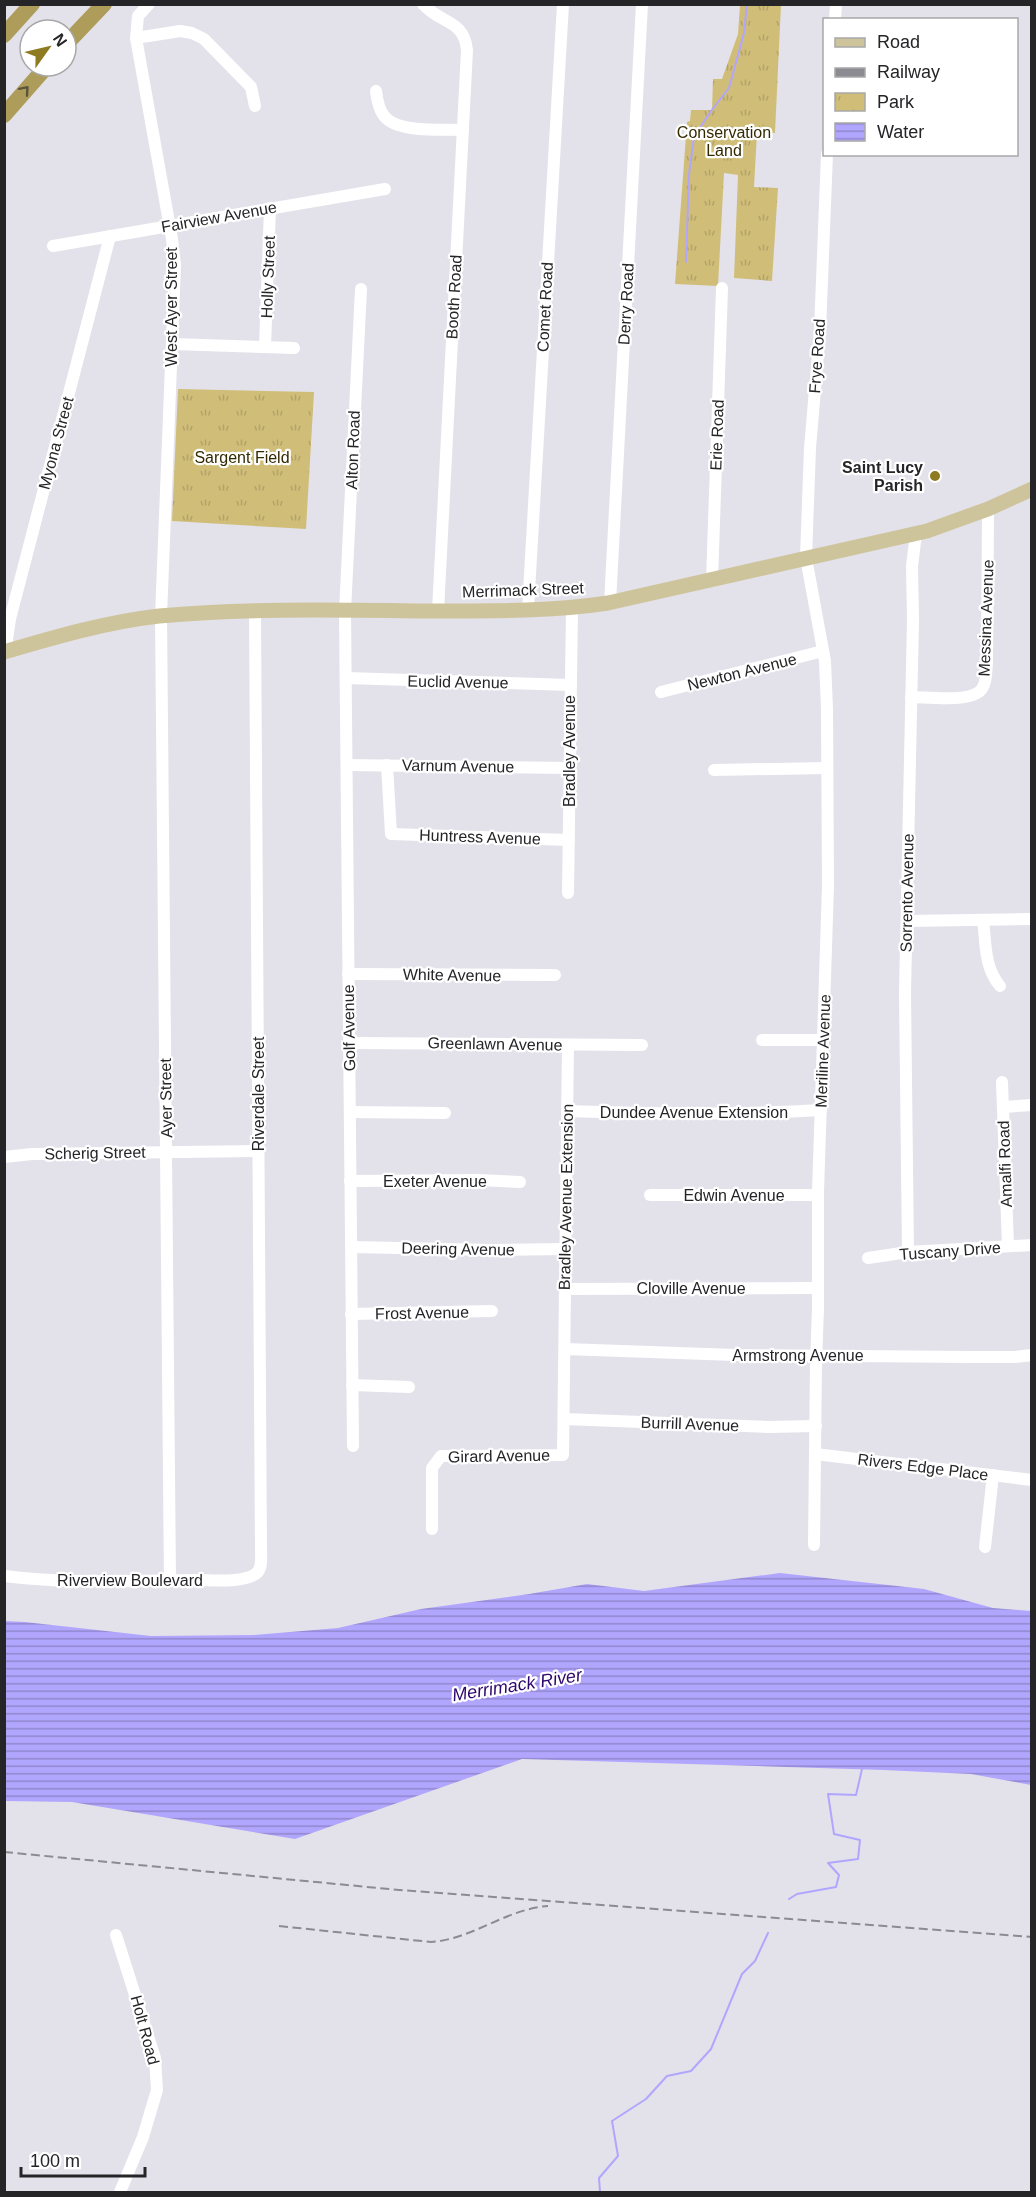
<svg xmlns="http://www.w3.org/2000/svg" width="1036" height="2197" font-family="Arial,sans-serif">
  <style>
    .park { fill: url(#park-tufts) }
    .water { fill: url(#water-rules) }
    .lines { fill: none; stroke-linecap: round; stroke-linejoin: round }
    .stream { stroke: #b1a6fd; stroke-width: 2 }
    .minor { stroke: #fff; stroke-width: 12 }
    .major { stroke: #cec49c; stroke-width: 15 }
    .highway { stroke: #ae9d5a; stroke-width: 16 }
    .rail { stroke: #8c8b91; stroke-width: 2; stroke-dasharray: 9 4.5; stroke-linecap: butt }
    .oneway { stroke: #5c553c }
    .poi-dot { fill: #8e7a20; stroke: #fff; stroke-width: 2 }
    .labels { text-anchor: middle; dominant-baseline: central; stroke-width: 4.5; stroke-linejoin: round; paint-order: stroke }
    .park-label { font-size: 16px; fill: #342a00; stroke: #fff }
    .street-label { font-size: 16px; fill: #252528; stroke: #fff }
    .poi-label { font-size: 16px; font-weight: bold; fill: #252528; stroke: #fff; text-anchor: end }
    .water-label { font-size: 18px; font-style: italic; fill: #2d066e; stroke: #fff }
  </style>
  <defs>
    <pattern id="park-tufts" width="24" height="20" patternUnits="userSpaceOnUse" patternTransform="scale(1.5)"><rect width="24" height="20" fill="#d0be78"/><path d="M3 7l-1-3M5 7V3M7 7l1-3M15 17l-1-3M17 17v-4M19 17l1-3" fill="none" stroke="#b2a368"/></pattern>
    <pattern id="water-rules" width="6" height="5" patternUnits="userSpaceOnUse" patternTransform="scale(1.5)"><rect width="6" height="5" fill="#b1a6fd"/><path d="M0 2.5h6" fill="none" stroke="#9087cd"/></pattern>
  </defs>
  <rect width="100%" height="100%" fill="#e3e2ea"/>
  <g class="park">
    <polygon points="740,5 781,5 775,133 757,133 754,187 778,188 772,281 734,278 738,175 724,173 718,286 675,284 687,122 690,121 691,110 712,110 713,79 722,79 738,34"/>
    <polygon points="178,389 314,392 306,529 172,521"/>
  </g>
  <polygon class="water" points="780,1573 924,1589 993,1608 1031,1611 1031,1785 971,1774 883,1770 522,1759 295,1839 72,1802 5,1801 5,1621 25,1622 151,1636 254,1635 338,1628 421,1609 529,1594 587,1584 644,1591"/>
  <g class="lines">
    <g class="stream">
      <polyline points="686,262 689,174 694,137 711,111 729,88 744,33 747,4"/>
      <polyline points="789,1899 797,1894 836,1887 839,1875 828,1863 858,1859 860,1840 834,1834 828,1794 856,1795 862,1769"/>
      <polyline points="600,2192 599,2178 618,2156 612,2121 646,2099 667,2076 691,2071 711,2049 742,1974 755,1961 768,1933"/>
    </g>
    <g class="minor">
      <polyline points="149,4 138,16 136,38 172,239 175,265 161,616 170,1581"/>
      <path d="M423 4C440 24 464 19 467 50L438 611"/>
      <polyline points="835,20 836,4"/>
      <polyline points="136,38 180,31 192,33 204,39 251,87 255,106"/>
      <path d="M376 91C377 99 379 111 385 117 398 133 444 129 463 130"/>
      <polyline points="53,246 385,189"/>
      <polyline points="172,344 294,348"/>
      <polyline points="265,347 270,208"/>
      <polyline points="712,581 722,288"/>
      <polyline points="610,603 642,4"/>
      <polyline points="528,609 563,4"/>
      <polyline points="9,651 7,639 10,619 110,236"/>
      <polyline points="346,678 570,685"/>
      <polyline points="661,692 823,651"/>
      <path d="M911 697C928 697 975 704 983 687 987 681 986 670 987 663L988 509"/>
      <polyline points="347,765 570,768"/>
      <polyline points="387,765 391,834 569,840"/>
      <polyline points="714,770 827,768"/>
      <polyline points="568,893 572,608"/>
      <path d="M983 920C986 944 984 967 1000 986"/>
      <polyline points="907,921 1032,919"/>
      <polyline points="348,974 555,975"/>
      <polyline points="762,1040 822,1040"/>
      <polyline points="349,1043 642,1045"/>
      <polyline points="1002,1082 1008,1246"/>
      <polyline points="1003,1107 1032,1105"/>
      <path d="M567 1111C652 1114 736 1115 821 1110"/>
      <polyline points="350,1112 445,1113"/>
      <polyline points="4,1157 32,1154 258,1151"/>
      <polyline points="350,1181 478,1180 520,1182"/>
      <polyline points="650,1195 818,1195"/>
      <polyline points="351,1247 494,1250 566,1249"/>
      <polyline points="908,1252 905,993 913,619 912,566 916,534"/>
      <polyline points="868,1258 908,1252 1032,1245"/>
      <polyline points="565,1289 818,1288"/>
      <polyline points="351,1314 492,1311"/>
      <polyline points="565,1349 735,1355 971,1357 1015,1357 1032,1355"/>
      <polyline points="352,1385 409,1387"/>
      <polyline points="564,1419 768,1427 816,1426"/>
      <polyline points="353,1446 345,611 361,289"/>
      <polyline points="815,1454 1032,1480"/>
      <polyline points="432,1529 432,1468 441,1456 563,1455 568,1045"/>
      <polyline points="814,1545 816,1363 818,1308 818,1192 828,886 827,709 825,661 806,558 810,448 820,331 827,154"/>
      <polyline points="985,1547 993,1475"/>
      <path d="M4 1576C67 1584 132 1581 195 1580 213 1580 238 1583 254 1575 263 1571 261 1558 261 1550L255 611"/>
      <polyline points="116,1935 155,2058 157,2090 143,2137 120,2192"/>
    </g>
    <path class="major" d="M4 652C55 637 106 622 159 616 248 608 338 610 427 611 487 611 548 612 608 603L927 531 988 509 1032 489"/>
    <g class="highway">
      <polyline points="4,35 32,4"/>
      <polyline points="66,44 104,4"/>
      <polyline points="4,115 47,66"/>
    </g>
    <g class="rail">
      <polyline points="4,1852 399,1890 1032,1937"/>
      <path d="M279 1926 431 1942C473 1939 506 1909 548 1906"/>
    </g>
  </g>
  <defs><path id="oneway-chevron" d="M-2-3.5L2.5 0L-2 3.5" fill="none" stroke-width="1.6" stroke-linecap="round" stroke-linejoin="round" transform="scale(1.5)"/></defs>
  <use class="oneway" href="#oneway-chevron" transform="translate(25 90) rotate(-49)"/>
  <circle class="poi-dot" cx="935" cy="476" r="6"/>
  <g class="labels">
    <g class="park-label">
      <text x="724" y="132">Conservation<tspan x="724" dy="18">Land</tspan></text>
      <text x="242" y="457">Sargent Field</text>
    </g>
    <g class="street-label">
      <text transform="translate(219 217) rotate(-10)">Fairview Avenue</text>
      <text transform="translate(268 277) rotate(-88)">Holly Street</text>
      <text transform="translate(454 297) rotate(-87)">Booth Road</text>
      <text transform="translate(626 304) rotate(-87)">Derry Road</text>
      <text transform="translate(171 307) rotate(-90)">West Ayer Street</text>
      <text transform="translate(545 307) rotate(-87)">Comet Road</text>
      <text transform="translate(817 356) rotate(-86)">Frye Road</text>
      <text transform="translate(717 435) rotate(-88)">Erie Road</text>
      <text transform="translate(56 443) rotate(-75)">Myona Street</text>
      <text transform="translate(353 450) rotate(-88)">Alton Road</text>
      <text transform="translate(523 590) rotate(-2)">Merrimack Street</text>
      <text transform="translate(986 618) rotate(-88)">Messina Avenue</text>
      <text transform="translate(742 672) rotate(-14)">Newton Avenue</text>
      <text transform="translate(458 682) rotate(1)">Euclid Avenue</text>
      <text transform="translate(569 751) rotate(-90)">Bradley Avenue</text>
      <text transform="translate(458 766) rotate(1)">Varnum Avenue</text>
      <text transform="translate(480 837) rotate(2)">Huntress Avenue</text>
      <text transform="translate(907 893) rotate(-89)">Sorrento Avenue</text>
      <text transform="translate(452 975) rotate(1)">White Avenue</text>
      <text transform="translate(349 1028) rotate(-91)">Golf Avenue</text>
      <text transform="translate(495 1044) rotate(1)">Greenlawn Avenue</text>
      <text transform="translate(823 1051) rotate(-88)">Meriline Avenue</text>
      <text transform="translate(258 1094) rotate(-90)">Riverdale Street</text>
      <text transform="translate(166 1098) rotate(-91)">Ayer Street</text>
      <text x="694" y="1112">Dundee Avenue Extension</text>
      <text transform="translate(95 1153) rotate(-1)">Scherig Street</text>
      <text transform="translate(1005 1164) rotate(-92)">Amalfi Road</text>
      <text x="435" y="1181">Exeter Avenue</text>
      <text x="734" y="1195">Edwin Avenue</text>
      <text transform="translate(566 1197) rotate(-89)">Bradley Avenue Extension</text>
      <text transform="translate(458 1249) rotate(1)">Deering Avenue</text>
      <text transform="translate(950 1251) rotate(-4)">Tuscany Drive</text>
      <text x="691" y="1288">Cloville Avenue</text>
      <text transform="translate(422 1313) rotate(-1)">Frost Avenue</text>
      <text x="798" y="1355">Armstrong Avenue</text>
      <text transform="translate(690 1424) rotate(2)">Burrill Avenue</text>
      <text transform="translate(499 1456) rotate(-1)">Girard Avenue</text>
      <text transform="translate(923 1467) rotate(7)">Rivers Edge Place</text>
      <text x="130" y="1580">Riverview Boulevard</text>
      <text transform="translate(145 2030) rotate(75)">Holt Road</text>
    </g>
    <g class="poi-label">
      <text x="923" y="467">Saint Lucy<tspan x="923" dy="18">Parish</tspan></text>
    </g>
    <g class="water-label">
      <text transform="translate(517 1685) rotate(-9)">Merrimack River</text>
    </g>
  </g>
  <rect width="1036" height="2197" fill="none" stroke="#252528" stroke-width="12"/>
  <rect x="823" y="18" width="195" height="138" fill="#ffffff" stroke="#a8a8a9" stroke-width="1.5"/>
  <rect x="835" y="38" width="30" height="9" fill="#cec49c" stroke="#a8a8a9" stroke-width="1.5"/>
  <text x="877" y="48" font-size="18" fill="#252528">Road</text>
  <rect x="835" y="68" width="30" height="9" fill="#8c8b91" stroke="#a8a8a9" stroke-width="1.5"/>
  <text x="877" y="78" font-size="18" fill="#252528">Railway</text>
  <rect x="835" y="93" width="30" height="18" fill="url(#park-tufts)" stroke="#a8a8a9" stroke-width="1.5"/>
  <text x="877" y="108" font-size="18" fill="#252528">Park</text>
  <rect x="835" y="123" width="30" height="18" fill="url(#water-rules)" stroke="#a8a8a9" stroke-width="1.5"/>
  <text x="877" y="138" font-size="18" fill="#252528">Water</text>
  <g transform="translate(48 48) rotate(56)"><circle r="28" fill="#ffffff" stroke="#a8a8a9" stroke-width="1.5"/>
  <path d="M0-4.5L10 22L0 15L-10 22Z" fill="#8e7a20"/>
  <text y="-9" font-size="16" font-weight="bold" text-anchor="middle" fill="#252528">N</text>
  </g>
  <path d="M21 2167v9h124v-9" fill="none" stroke="#252528" stroke-width="3"/>
  <text x="30" y="2167" font-size="18" fill="#252528" stroke="#ffffff" stroke-width="4.5" paint-order="stroke">100 m</text>
</svg>
